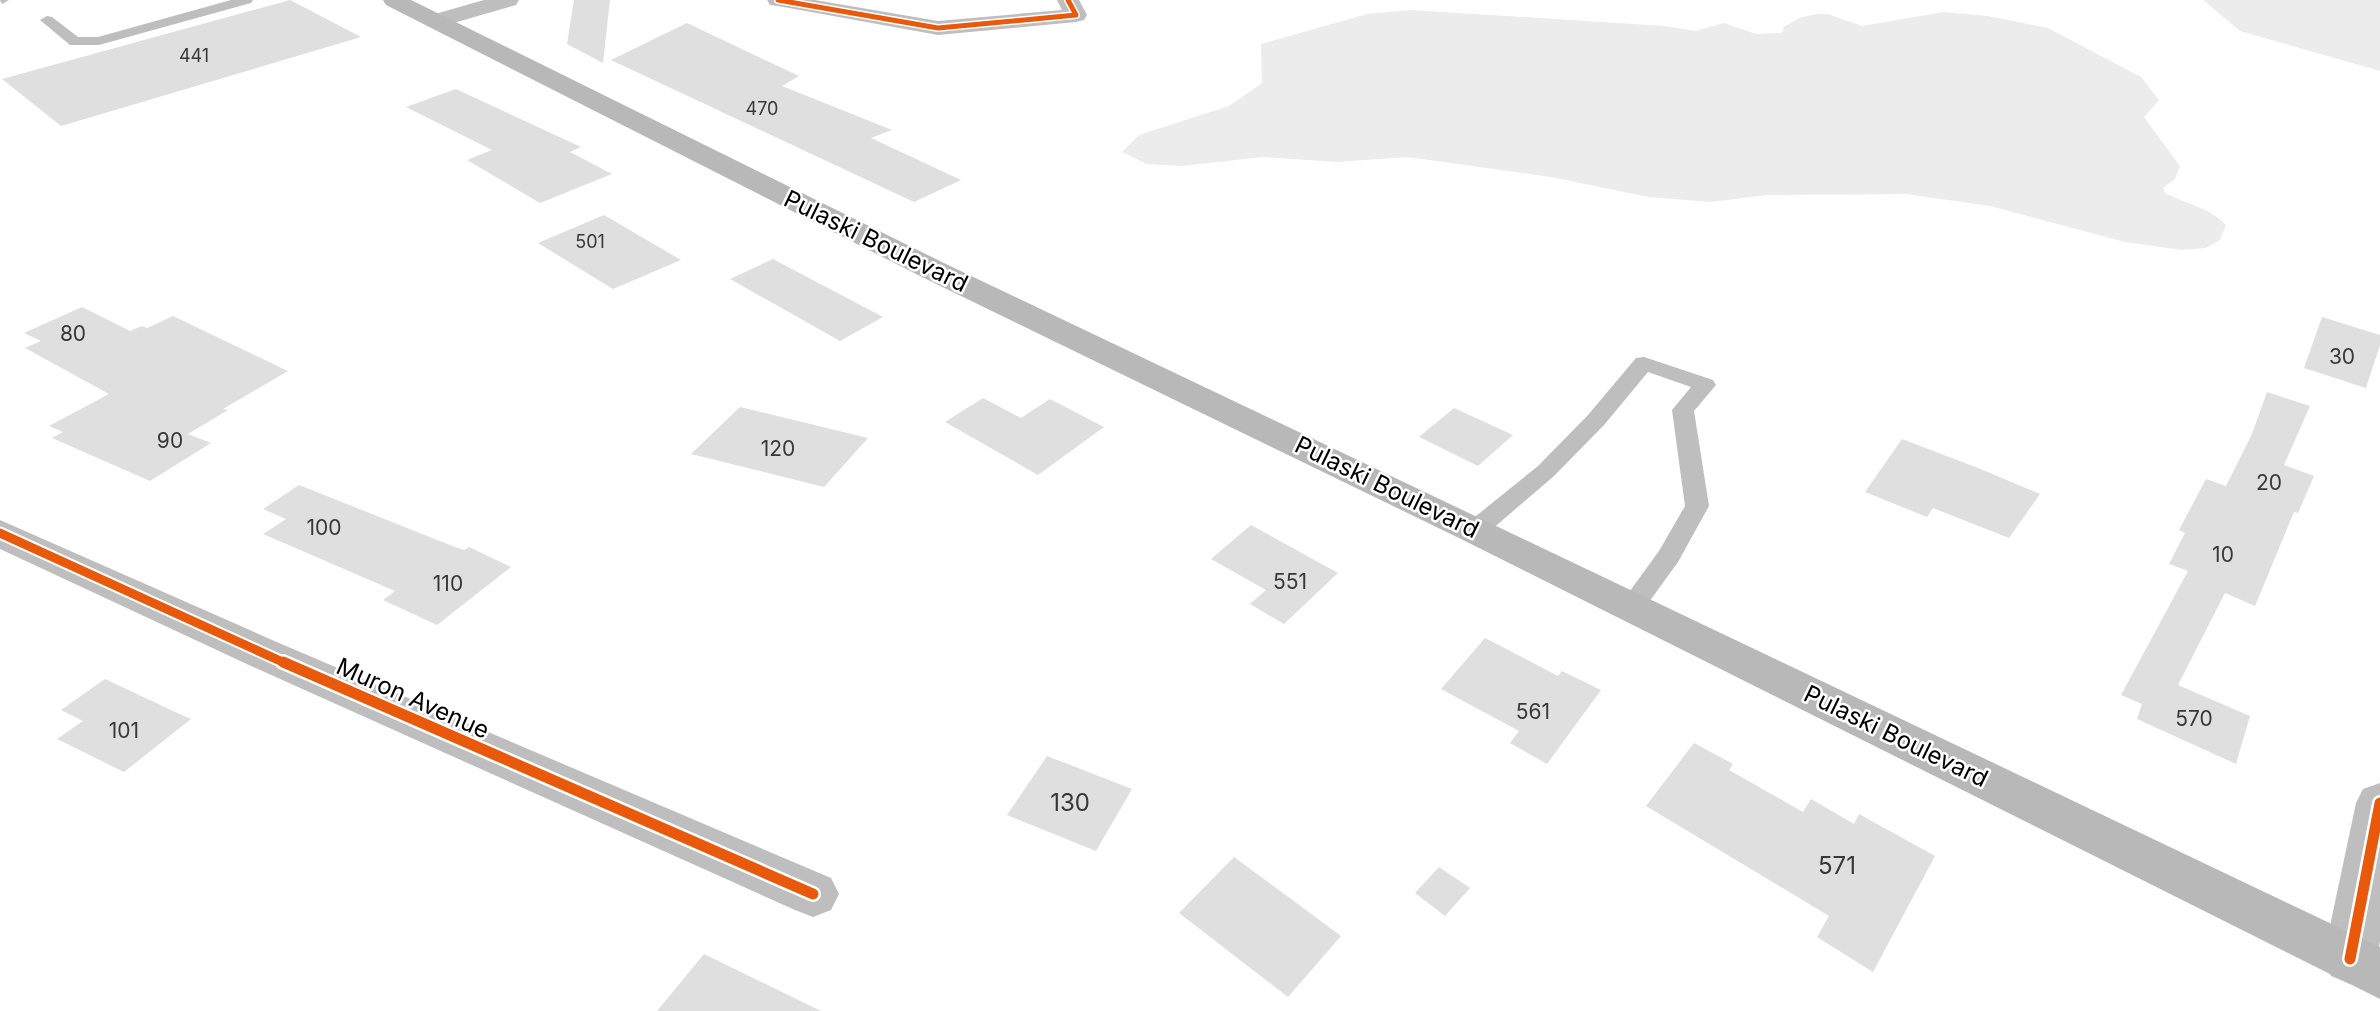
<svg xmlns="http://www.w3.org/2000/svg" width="2380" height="1011" font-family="Inter,sans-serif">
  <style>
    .green { fill: #ececec }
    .building { fill: #dfdfdf }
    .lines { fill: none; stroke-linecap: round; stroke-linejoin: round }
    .lane { fill: #bebebe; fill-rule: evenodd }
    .street { fill: #bebebe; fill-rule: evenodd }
    .secondary { fill: #b8b8b8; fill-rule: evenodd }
    .cycleway-far2-casing { stroke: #fff; stroke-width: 8 }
    .cycleway-far1-casing { stroke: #fff; stroke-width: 13 }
    .cycleway-casing { stroke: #fff; stroke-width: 16 }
    .cycleway-far2 { stroke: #e8590c; stroke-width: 5 }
    .cycleway-far1 { stroke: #e8590c; stroke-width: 9 }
    .cycleway { stroke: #e8590c; stroke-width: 11 }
    .labels { text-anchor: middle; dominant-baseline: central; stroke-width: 5; stroke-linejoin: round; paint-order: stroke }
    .far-number-label { font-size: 18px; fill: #383838 }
    .number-label { font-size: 21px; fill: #383838 }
    .street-label { font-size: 24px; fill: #000; stroke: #fff }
    .near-number-label { font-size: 24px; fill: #383838 }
  </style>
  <rect width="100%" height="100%" fill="#fff"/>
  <g class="green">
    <polygon points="2203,0 2380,0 2380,71 2240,31"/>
    <path d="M1411 10 1665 26 1695 31 1724 23 1756 34 1782 33 1784 27 1799 18 1816 14H1828L1862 26 1944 12 1988 16 2048 28 2141 77 2159 100 2144 117 2180 166 2175 179 2163 188 2165 193C2186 204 2209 207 2226 225L2220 240 2206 248 2181 250 2125 242 1990 206 1906 194 1767 195 1711 202 1648 197 1551 177 1407 157 1337 162 1263 157 1182 166 1147 164 1122 152 1139 135 1229 106 1262 83 1261 44 1367 14Z"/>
  </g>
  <g class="building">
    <polygon points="290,0 361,37 61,126 2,79"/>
    <polygon points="574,0 610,0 603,63 567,44"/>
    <polygon points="687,23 799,76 782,86 892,130 871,138 961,180 914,202 611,60"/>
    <polygon points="456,89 581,147 570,152 612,174 540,203 467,160 492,150 406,107"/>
    <polygon points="604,215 681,260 613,289 538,243"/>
    <polygon points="773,259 883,317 840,341 730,279"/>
    <polygon points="82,307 130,331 142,326 147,328 173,316 288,371 223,409 228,410 188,434 211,443 150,481 52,438 63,432 49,426 109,394 25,348 41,341 24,333"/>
    <polygon points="2322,317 2380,335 2380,345 2366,388 2304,368"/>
    <polygon points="2267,392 2310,406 2284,465 2314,476 2298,513 2294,512 2255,606 2225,593 2178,685 2250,716 2236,764 2137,719 2142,704 2121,695 2188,571 2169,564 2185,533 2179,530 2206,479 2226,486 2252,434"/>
    <polygon points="983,398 1021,418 1050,399 1104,427 1038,475 945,422"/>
    <polygon points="740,407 868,438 824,487 691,454"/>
    <polygon points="1454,408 1513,435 1478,466 1419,437"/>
    <polygon points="1902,439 1978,468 2040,494 2009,538 1933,508 1927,517 1865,492"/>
    <polygon points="299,485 455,547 464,550 469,547 511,567 437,625 383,600 395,591 263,534 286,519 263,509"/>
    <polygon points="1251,525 1338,573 1284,624 1250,604 1266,590 1211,559"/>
    <polygon points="1485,638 1558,676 1562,671 1601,690 1547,764 1510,743 1519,731 1441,689"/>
    <polygon points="105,679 173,711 191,719 124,772 57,739 83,721 61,710"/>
    <polygon points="1694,743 1733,764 1729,770 1803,812 1811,799 1854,824 1859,814 1935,856 1873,972 1817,937 1829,916 1646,806"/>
    <polygon points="1047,756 1132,789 1096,851 1007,815"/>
    <polygon points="1234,857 1341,936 1288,997 1179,913"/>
    <polygon points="1439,867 1470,888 1445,916 1415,893"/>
    <polygon points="704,954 821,1011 657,1011"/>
  </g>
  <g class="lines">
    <g class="lane">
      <polygon points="0,0 9,0 2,4"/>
      <polygon points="231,0 253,0 251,3 99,45 70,45 40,20 47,16 52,17 78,37 98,37"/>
      <polygon points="1644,357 1713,380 1716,385 1694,411 1709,506 1678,562 1641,613 1632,616 1623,613 1619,606 1659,551 1685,506 1672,410 1691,387 1648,372 1604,425 1554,476 1484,536 1475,538 1466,536 1462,530 1466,524 1538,466 1588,415 1636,358"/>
    </g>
    <g class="street">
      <polygon points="484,0 519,0 516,5 436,28 428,26 425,21 428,16"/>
      <polygon points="767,0 815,0 938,21 1062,10 1057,0 1079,0 1087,15 1084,20 1076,22 938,35 778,6 770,5"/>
      <polygon points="0,520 279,643 831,878 839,894 831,910 813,917 795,910 249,665 0,549"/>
      <polygon points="2380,783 2380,941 2377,959 2369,976 2350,984 2331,976 2323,959 2356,803 2363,789"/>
    </g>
    <polygon class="secondary" points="383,0 411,0 946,264 2380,947 2380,999 1461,539 924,278 386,5"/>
    <g class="cycleway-far2-casing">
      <polyline id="cycleway-far2" points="778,0 938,28 1076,15 1068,0"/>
    </g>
    <g class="cycleway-far1-casing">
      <polyline id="cycleway-far1" points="0,533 287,664"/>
    </g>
    <g class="cycleway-casing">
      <g id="cycleway">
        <polyline points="283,662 813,894"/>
        <polyline points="2350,959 2380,803"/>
      </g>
    </g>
    <use href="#cycleway-far2" class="cycleway-far2"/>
    <use href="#cycleway-far1" class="cycleway-far1"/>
    <use href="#cycleway" class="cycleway"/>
  </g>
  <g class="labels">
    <g class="far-number-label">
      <text x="194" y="55">441</text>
      <text x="762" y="108">470</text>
      <text x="590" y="241">501</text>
    </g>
    <g class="number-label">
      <text x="73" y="333">80</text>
      <text x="2342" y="356">30</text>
      <text x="170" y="440">90</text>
      <text x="778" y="448">120</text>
      <text x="2269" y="482">20</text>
      <text x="324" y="527">100</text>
      <text x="2223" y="554">10</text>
      <text x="1290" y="581">551</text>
      <text x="448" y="583">110</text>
      <text x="1533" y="711">561</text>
      <text x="2194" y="718">570</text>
      <text x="124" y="730">101</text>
    </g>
    <g class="street-label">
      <text transform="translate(876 241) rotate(26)">Pulaski Boulevard</text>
      <text transform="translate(1387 487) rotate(26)">Pulaski Boulevard</text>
      <text transform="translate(413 698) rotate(24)">Muron Avenue</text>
      <text transform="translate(1896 736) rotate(26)">Pulaski Boulevard</text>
    </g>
    <g class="near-number-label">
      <text x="1070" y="802">130</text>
      <text x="1837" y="865">571</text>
    </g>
  </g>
</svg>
